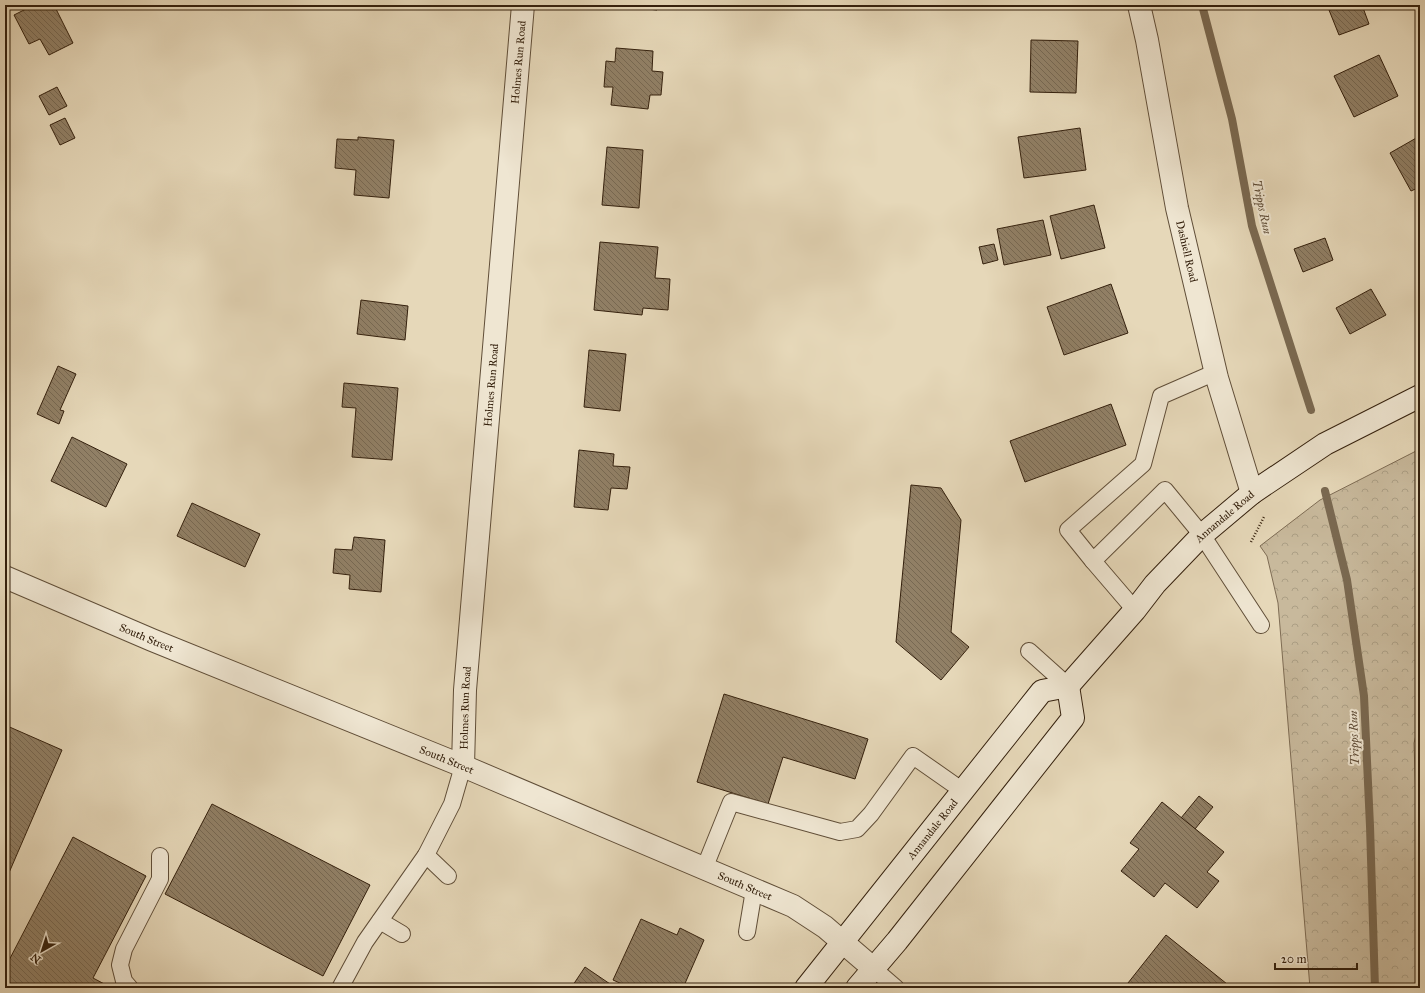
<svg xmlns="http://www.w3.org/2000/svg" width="1425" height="993" font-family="'IM FELL Great Primer',serif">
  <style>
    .forest { fill: url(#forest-crowns); stroke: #7e6c54 }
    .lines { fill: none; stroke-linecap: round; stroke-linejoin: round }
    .stream { stroke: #7a6951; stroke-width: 8 }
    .building { fill: url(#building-back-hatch); stroke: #34200d }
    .service-casing { stroke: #604e38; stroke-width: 18 }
    .minor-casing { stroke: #604e38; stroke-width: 24 }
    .secondary-casing { stroke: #34200d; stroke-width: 24 }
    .path { stroke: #34200d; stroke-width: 2.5; stroke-dasharray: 1 2; stroke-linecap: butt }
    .service { stroke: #efe6d2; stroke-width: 16 }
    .minor { stroke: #efe6d2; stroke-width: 22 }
    .secondary { stroke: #efe6d2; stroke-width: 22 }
    .labels { text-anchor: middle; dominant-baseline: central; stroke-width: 4; stroke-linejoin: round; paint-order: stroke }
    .street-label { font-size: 11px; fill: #34200d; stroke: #efe6d2 }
    .water-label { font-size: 12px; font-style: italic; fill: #5d4a35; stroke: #efe6d2 }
  </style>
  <defs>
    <pattern id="forest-crowns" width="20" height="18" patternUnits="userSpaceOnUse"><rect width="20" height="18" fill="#c8b99c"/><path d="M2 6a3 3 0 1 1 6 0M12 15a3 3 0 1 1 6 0" fill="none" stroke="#ac9f85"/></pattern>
    <pattern id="building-back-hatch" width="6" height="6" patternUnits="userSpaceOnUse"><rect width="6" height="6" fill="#918066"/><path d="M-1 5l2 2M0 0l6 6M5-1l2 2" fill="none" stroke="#776852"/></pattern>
  </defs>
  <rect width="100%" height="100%" fill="#e6d8b9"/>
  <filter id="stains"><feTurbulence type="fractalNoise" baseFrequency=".005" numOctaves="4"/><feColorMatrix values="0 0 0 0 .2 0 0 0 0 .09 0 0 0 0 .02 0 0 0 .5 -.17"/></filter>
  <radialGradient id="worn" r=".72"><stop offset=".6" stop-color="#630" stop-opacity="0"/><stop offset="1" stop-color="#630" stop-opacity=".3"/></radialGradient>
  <polygon class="forest" points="1420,449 1420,720 1414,743 1420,923 1420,988 1310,988 1278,603 1267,556 1260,546 1320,500"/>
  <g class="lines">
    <g class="stream">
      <polyline points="1202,5 1232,119 1252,226 1311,410"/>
      <polyline points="1325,491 1347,580 1364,696 1370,826 1375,988"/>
    </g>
  </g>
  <g class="building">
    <polygon points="34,5 54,5 73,43 49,55 40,39 29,44 14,15"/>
    <polygon points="620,5 657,5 657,10 620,6"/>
    <polygon points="1327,5 1362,5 1369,24 1339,35"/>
    <polygon points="1031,40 1078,41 1076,93 1030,92"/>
    <polygon points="616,48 653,51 652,71 663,72 661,95 650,95 648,109 611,105 613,87 604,87 606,61 615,62"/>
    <polygon points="1379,55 1398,96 1354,117 1334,76"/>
    <polygon points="57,87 67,106 49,115 39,96"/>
    <polygon points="65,118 75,138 60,145 50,125"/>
    <polygon points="1080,128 1086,170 1024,178 1018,137"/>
    <polygon points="358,137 394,140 389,198 354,195 356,170 335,168 337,139 358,140"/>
    <polygon points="1418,137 1420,141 1420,187 1411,191 1390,153"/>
    <polygon points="607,147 643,150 639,208 602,205"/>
    <polygon points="1094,205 1105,248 1061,259 1050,216"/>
    <polygon points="1043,220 1051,255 1004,265 997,229"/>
    <polygon points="1325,238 1333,260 1303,272 1294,249"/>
    <polygon points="600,242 658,247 655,278 670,279 668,310 643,308 642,315 594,310"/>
    <polygon points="994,244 998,260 983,264 979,247"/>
    <polygon points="1111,284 1128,333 1064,355 1047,307"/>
    <polygon points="1371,289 1386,315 1350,334 1336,308"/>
    <polygon points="361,300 408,306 405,340 357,334"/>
    <polygon points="589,350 626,354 620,411 584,407"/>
    <polygon points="58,366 76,374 60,410 64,411 59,424 37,414"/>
    <polygon points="344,383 398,388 392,460 352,457 356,408 342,407"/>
    <polygon points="1111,404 1126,445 1025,482 1010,441"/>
    <polygon points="72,437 127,464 106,507 51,481"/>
    <polygon points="579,450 614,454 613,466 630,467 627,489 611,488 608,510 574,507"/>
    <polygon points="911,485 941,488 961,520 951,632 969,647 941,680 896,642"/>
    <polygon points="192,503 260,534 245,567 177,536"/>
    <polygon points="354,537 385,540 381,592 349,589 350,575 333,573 335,549 352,550"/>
    <polygon points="724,694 868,739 855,779 783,757 768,804 697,782"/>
    <polygon points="5,725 62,750 5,882"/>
    <polygon points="1199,796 1213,807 1195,829 1181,818"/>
    <polygon points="1162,802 1224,852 1207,872 1219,881 1197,908 1165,883 1154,897 1121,871 1139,849 1130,843"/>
    <polygon points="212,804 370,885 323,976 165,894"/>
    <polygon points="73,837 146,876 93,978 110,987 109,988 9,988 5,986 5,968"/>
    <polygon points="641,919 677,935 680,928 704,940 683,988 631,988 613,980"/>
    <polygon points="1166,935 1232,988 1124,988"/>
    <polygon points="585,967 616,988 571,988"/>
  </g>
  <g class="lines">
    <g class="service-casing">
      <g id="service">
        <polyline points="1216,372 1161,396 1143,464 1068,530 1093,561 1165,490 1202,535 1261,625"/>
        <polyline points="1093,561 1135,610"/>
        <polyline points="1029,651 1068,686"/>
        <polyline points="426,855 448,876"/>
        <polyline points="704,869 731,802 840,832 857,829 871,814 913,756 963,791"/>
        <polyline points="380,921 402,934"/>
        <polyline points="747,932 754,890"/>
        <polyline points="874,969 896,988"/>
        <polyline points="130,988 124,981 120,965 124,949 160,879 160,856"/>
        <polyline points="340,988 365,942 426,855 452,804 463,766"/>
      </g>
    </g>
    <g class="minor-casing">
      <g id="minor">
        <path id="s1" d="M1139 5 1147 40 1177 208 1217 378 1252 493"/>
        <path id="s2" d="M5 577 152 640 463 766 793 906 825 927 874 969"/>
        <path id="s3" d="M463 766 465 690 523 5"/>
      </g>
    </g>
    <g class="secondary-casing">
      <g id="secondary">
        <path id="s4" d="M806 988 1042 691 1068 686 1135 610 1155 584 1202 535 1252 493 1325 444 1420 396"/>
        <polyline points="857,988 897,941 1073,718 1068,686"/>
      </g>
    </g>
    <polyline class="path" points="1251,542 1264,517"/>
    <use href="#service" class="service"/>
    <use href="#minor" class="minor"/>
    <use href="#secondary" class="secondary"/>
  </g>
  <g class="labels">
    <g class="street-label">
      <text stroke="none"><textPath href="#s3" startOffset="706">Holmes Run Road</textPath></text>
      <text stroke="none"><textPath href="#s1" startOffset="251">Dashiell Road</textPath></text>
      <text stroke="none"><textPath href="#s3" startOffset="382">Holmes Run Road</textPath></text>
      <text stroke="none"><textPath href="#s4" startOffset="637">Annandale Road</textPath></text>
      <text stroke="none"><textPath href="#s2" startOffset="154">South Street</textPath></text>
      <text stroke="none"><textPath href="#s3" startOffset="58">Holmes Run Road</textPath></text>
      <text stroke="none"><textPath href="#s2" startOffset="478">South Street</textPath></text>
      <text stroke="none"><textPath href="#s4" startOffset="203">Annandale Road</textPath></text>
      <text stroke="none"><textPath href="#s2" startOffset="802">South Street</textPath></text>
    </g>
    <g class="water-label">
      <text transform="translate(1262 207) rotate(78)">Tripps Run</text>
      <text transform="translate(1354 738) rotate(-92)">Tripps Run</text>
    </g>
  </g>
  <rect width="1425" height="993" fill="none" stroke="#e6d8b9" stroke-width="20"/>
  <rect x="6" y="6" width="1413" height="981" fill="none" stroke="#34200d" stroke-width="2"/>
  <rect x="10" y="10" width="1405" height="973" fill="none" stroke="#34200d"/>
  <g transform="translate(42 951) rotate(219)" stroke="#efe6d2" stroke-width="3" paint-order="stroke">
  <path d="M0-3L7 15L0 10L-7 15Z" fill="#34200d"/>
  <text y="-6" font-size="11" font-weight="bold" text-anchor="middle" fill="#34200d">N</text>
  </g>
  <path d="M1275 963v6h82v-6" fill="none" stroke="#34200d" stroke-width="2"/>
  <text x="1281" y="963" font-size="12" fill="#34200d" stroke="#efe6d2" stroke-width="3" paint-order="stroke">20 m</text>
  <rect width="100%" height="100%" filter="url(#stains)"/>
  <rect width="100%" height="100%" fill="url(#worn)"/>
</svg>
